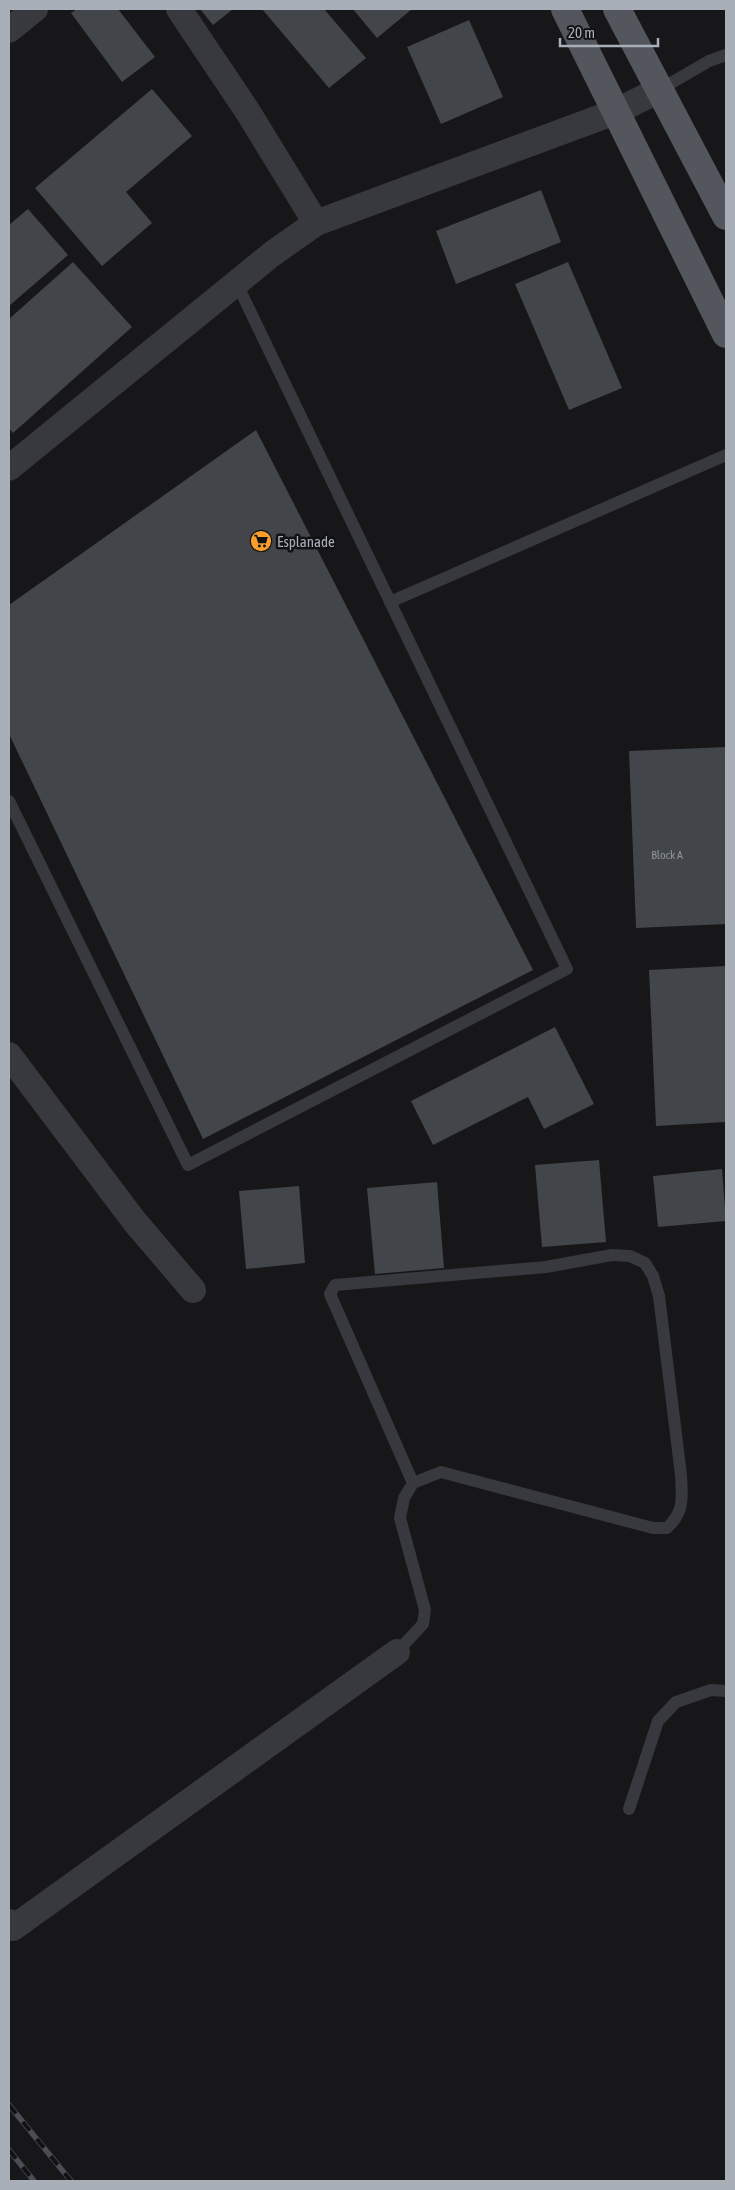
<svg xmlns="http://www.w3.org/2000/svg" width="735" height="2190" font-family="'Asap Condensed',sans-serif">
  <style>
    .building { fill: #424549 }
    .lines { fill: none; stroke-linecap: round; stroke-linejoin: round }
    .lane { stroke: #37393e; stroke-width: 12 }
    .street { stroke: #37393e; stroke-width: 26 }
    .primary { stroke: #53565d; stroke-width: 28 }
    .rail-casing { stroke: #4a4d53; stroke-width: 5.5 }
    .rail { stroke: #121214; stroke-width: 4; stroke-dasharray: 11; stroke-linecap: butt }
    .labels { text-anchor: middle; dominant-baseline: central; stroke-width: 5; stroke-linejoin: round; paint-order: stroke }
    .number-label { font-size: 12px; fill: #8e949d }
    .poi-label { font-size: 15px; fill: #a8afb9; stroke: #121214; text-anchor: start }
  </style>
  <rect width="100%" height="100%" fill="#171719"/>
  <g class="building">
    <polygon points="77,9 118,9 155,57 122,82 71,13"/>
    <polygon points="200,9 233,9 213,25"/>
    <polygon points="262,9 324,9 366,58 329,88"/>
    <polygon points="353,9 412,9 377,38"/>
    <polygon points="469,20 503,97 441,124 407,47"/>
    <polygon points="152,89 192,136 126,192 152,223 102,266 35,188"/>
    <polygon points="541,190 561,242 456,284 436,231"/>
    <polygon points="28,209 68,255 9,306 9,225"/>
    <polygon points="73,262 132,327 13,433 9,428 9,319"/>
    <polygon points="568,262 622,388 569,410 515,284"/>
    <polygon points="256,430 533,970 203,1139 9,734 9,605"/>
    <polygon points="726,747 726,924 636,928 629,751"/>
    <polygon points="726,966 726,1122 656,1126 649,970"/>
    <polygon points="555,1027 594,1104 544,1129 528,1097 433,1145 411,1101"/>
    <polygon points="599,1160 606,1242 542,1247 535,1165"/>
    <polygon points="722,1169 726,1221 658,1227 653,1176"/>
    <polygon points="437,1182 444,1268 375,1274 367,1188"/>
    <polygon points="299,1186 305,1263 246,1269 239,1191"/>
  </g>
  <g class="lines">
    <g class="lane">
      <polyline points="659,90 709,61 726,55"/>
      <polyline points="390,602 726,455"/>
      <polyline points="9,801 188,1165 567,969 237,284"/>
      <path d="M397 1652 423 1624 425 1610 400 1518 404 1498 413 1483 441 1472 653 1528H667C685 1511 682 1498 681 1475L659 1296 653 1276 645 1263 630 1256 612 1255 546 1267 335 1285 330 1294 413 1483"/>
      <polyline points="629,1809 658,1721 676,1702 711,1690 726,1691"/>
    </g>
    <g class="street">
      <polyline points="179,9 248,112 316,223"/>
      <polyline points="9,30 35,9"/>
      <polyline points="9,468 272,254 316,223 615,112 659,90"/>
      <polyline points="9,1055 135,1222 193,1290"/>
      <polyline points="9,1922 13,1928 397,1652"/>
    </g>
    <g class="primary">
      <polyline points="565,9 726,334"/>
      <polyline points="617,9 726,216"/>
    </g>
    <g class="rail-casing">
      <g id="rail">
        <polyline points="9,2105 71,2181"/>
        <polyline points="9,2150 34,2181"/>
      </g>
    </g>
    <use href="#rail" class="rail"/>
  </g>
  <defs>
    <g id="supermarket-disc" transform="scale(1.125)"><circle r="9.5" fill="#fc9e2c" stroke="#121214"/><path d="M-6-5.5h2.5l.6 2H6L4.5 2H-2.5L-4.4-4H-6ZM-1.5 3.2a1.3 1.3 0 1 0 .1 0ZM3 3.2a1.3 1.3 0 1 0 .1 0Z" fill="#111"/></g>
  </defs>
  <g fill-rule="evenodd">
    <use href="#supermarket-disc" x="261" y="541"/>
  </g>
  <g class="labels">
    <g class="number-label">
      <text x="667" y="855">Block A</text>
    </g>
    <g class="poi-label">
      <text x="277" y="541">Esplanade</text>
    </g>
  </g>
  <rect width="735" height="2190" fill="none" stroke="#a8afb9" stroke-width="20"/>
  <path d="M560 38v8h98v-8" fill="none" stroke="#a8afb9" stroke-width="2.5"/>
  <text x="568" y="38" font-size="15" fill="#a8afb9" stroke="#121214" stroke-width="4" paint-order="stroke">20 m</text>
</svg>
